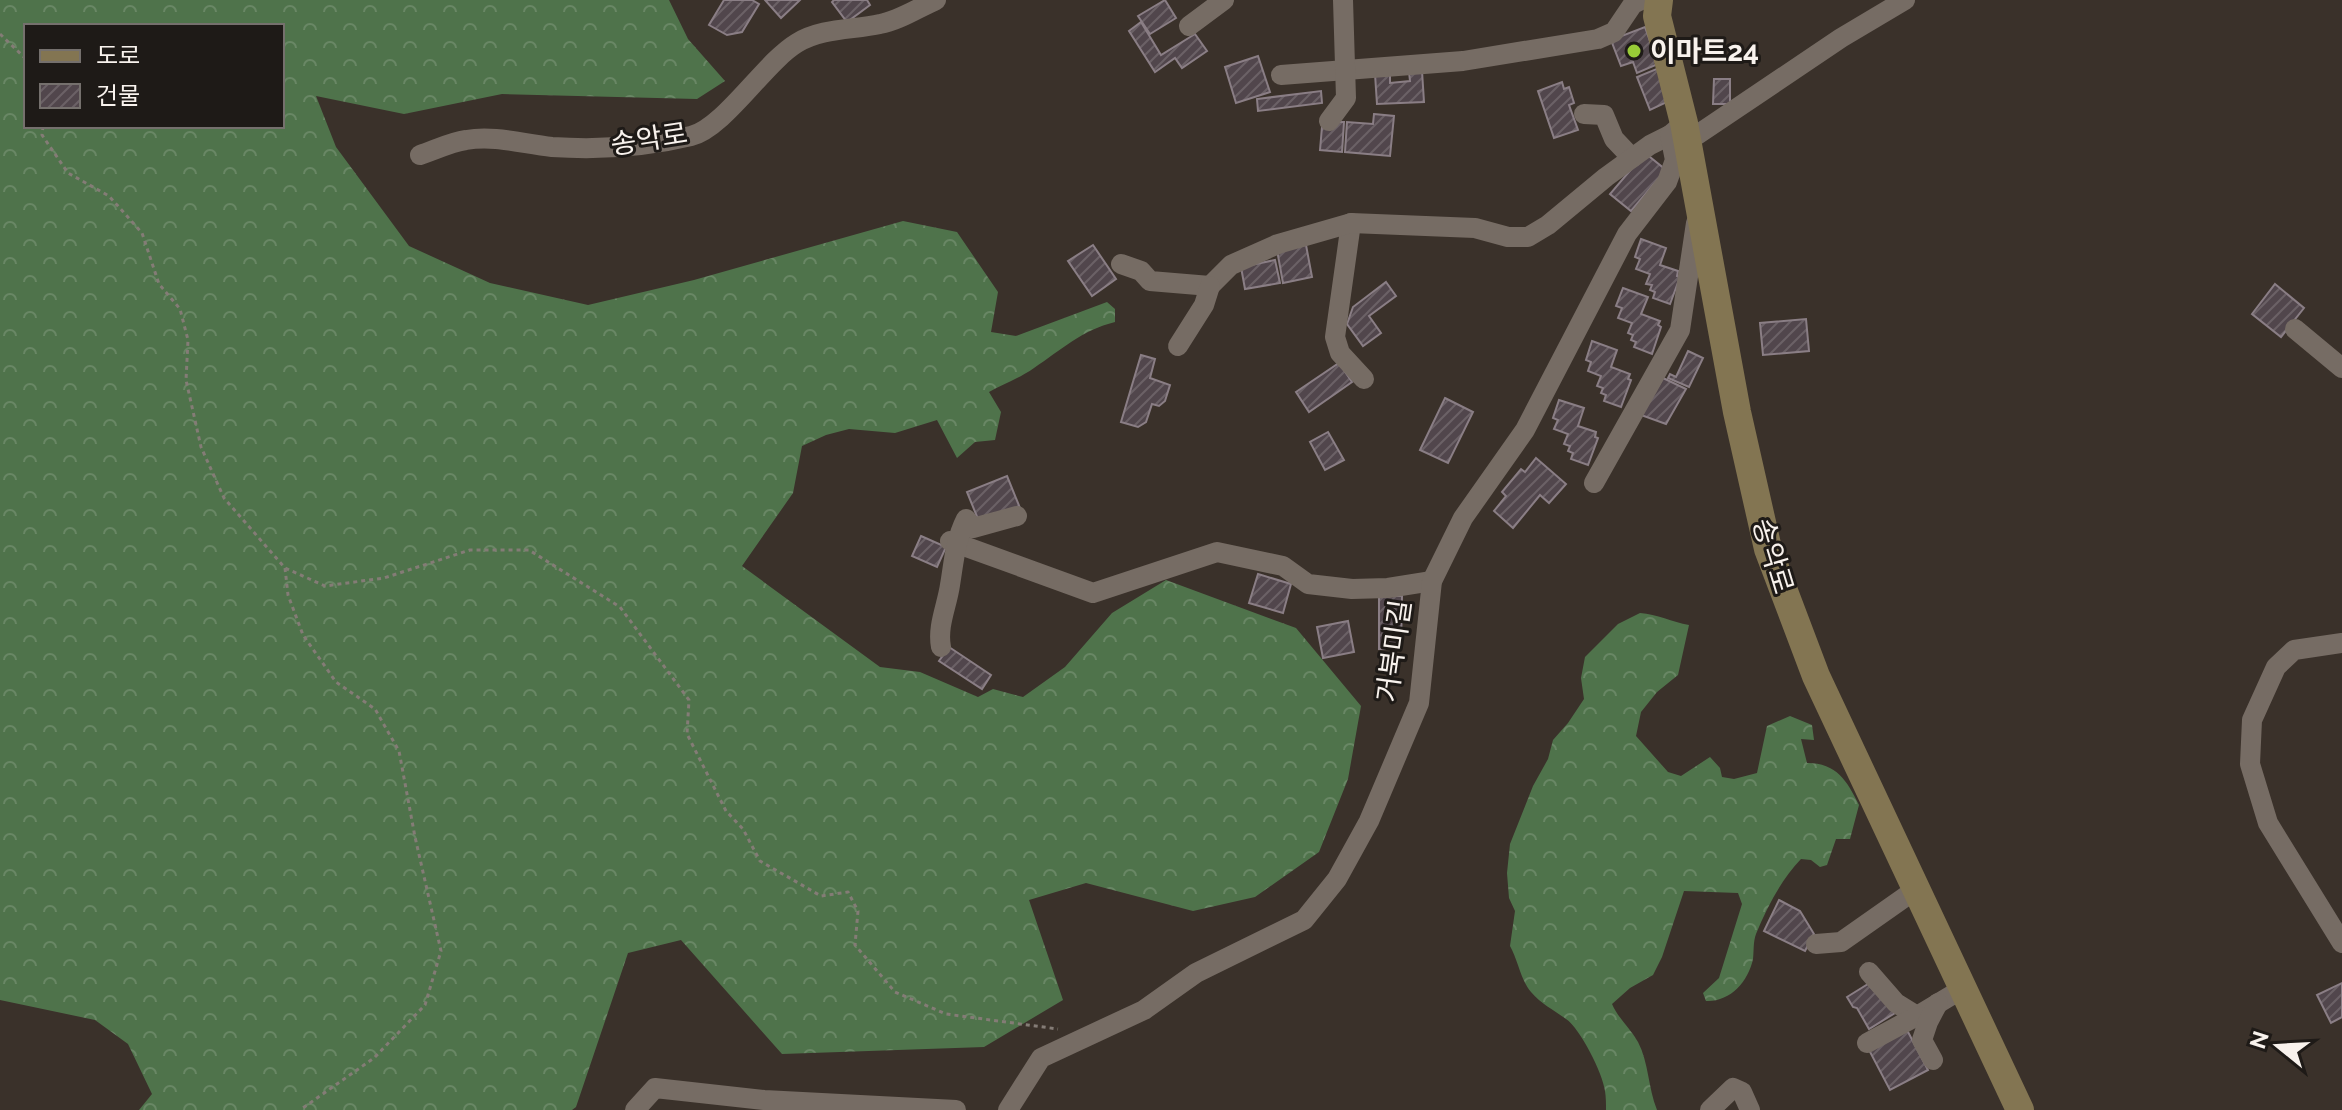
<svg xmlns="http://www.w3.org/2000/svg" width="2342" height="1110" font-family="Raleway,'Noto Sans KR',sans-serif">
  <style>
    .forest { fill: url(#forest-crowns); fill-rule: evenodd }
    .building { fill: url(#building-hatch); stroke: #8a7e85; stroke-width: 2 }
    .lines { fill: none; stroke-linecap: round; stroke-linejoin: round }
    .path { stroke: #847c76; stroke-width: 3; stroke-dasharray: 4 4; stroke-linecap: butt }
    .minor { stroke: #766c64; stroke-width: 20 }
    .secondary { stroke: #837552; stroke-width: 28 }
    .poi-dot { fill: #98cb37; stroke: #1e1a17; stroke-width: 3 }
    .labels { text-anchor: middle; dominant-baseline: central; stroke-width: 6; stroke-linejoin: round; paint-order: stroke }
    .poi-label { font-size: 28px; font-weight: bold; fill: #f8f2ed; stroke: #1e1a17; text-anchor: start }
    .street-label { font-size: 28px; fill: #f8f2ed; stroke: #1e1a17 }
  </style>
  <defs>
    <pattern id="forest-crowns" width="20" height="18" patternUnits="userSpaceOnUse" patternTransform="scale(2)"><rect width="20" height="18" fill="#4f734b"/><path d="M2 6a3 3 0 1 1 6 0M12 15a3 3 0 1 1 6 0" fill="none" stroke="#698765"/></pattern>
    <pattern id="building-hatch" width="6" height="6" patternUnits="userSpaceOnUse" patternTransform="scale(2)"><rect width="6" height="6" fill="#51464c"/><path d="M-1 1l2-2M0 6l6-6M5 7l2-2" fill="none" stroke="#6b6166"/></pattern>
  </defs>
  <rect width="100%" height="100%" fill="#3a312a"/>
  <g class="forest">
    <path d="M0 0H669L688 39 725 81 697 99 502 94 404 114 316 96 336 147 409 246 490 283 588 305 694 280 903 221 957 232 998 292 991 332 1016 336 1107 302 1115 309V322C1082 330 1061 350 1034 368 1020 378 1003 384 989 392L1001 412 995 440 975 442 957 458 937 420 895 433 849 429 826 435 802 446 793 493 742 566 880 667 920 672 978 697 993 689 1023 697 1065 667 1112 613 1166 580 1296 628 1361 706 1348 779 1319 852 1255 897 1193 911 1086 883 1029 900 1063 1000 984 1047 782 1054 681 940 628 953 576 1107 572 1110H139L152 1094 128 1044 95 1020 0 1000ZM282 26V126H26V26Z"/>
    <path d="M1640 613C1657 614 1672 622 1689 625L1678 675 1657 692 1641 712 1636 736 1668 772 1681 776 1710 757 1720 768 1722 777 1734 779 1757 773 1767 726 1790 716 1812 725 1814 740 1801 739 1807 763C1837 763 1847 781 1859 805L1850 839H1836L1827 865 1820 867 1811 860 1801 859C1781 880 1767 907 1756 934 1753 942 1754 951 1753 959 1748 982 1730 1002 1706 1001L1703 993 1719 978 1742 904 1738 893 1684 891 1662 957 1653 975 1630 988 1612 1004C1618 1018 1630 1028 1638 1042 1649 1063 1648 1088 1657 1110H1606C1606 1104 1606 1097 1605 1091 1603 1074 1580 1028 1566 1019 1554 1010 1541 1004 1531 992 1521 981 1518 960 1510 946L1515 911 1509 898 1507 873 1510 844 1533 786 1548 759 1553 740 1568 723 1584 699 1581 678 1585 657 1618 624Z"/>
  </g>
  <g class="building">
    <polygon points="724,0 752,0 759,4 742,32 727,35 709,25"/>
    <polygon points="765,0 800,0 781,18"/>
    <polygon points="834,0 867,0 870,5 847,22 832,2"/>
    <polygon points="1165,0 1176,18 1150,34 1138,16"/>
    <polygon points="1141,22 1161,55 1195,34 1207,51 1182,68 1175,58 1155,72 1129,31"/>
    <polygon points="1645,27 1658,64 1637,73 1633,62 1621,66 1611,40"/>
    <polygon points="1258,56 1270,92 1236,103 1225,67"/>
    <polygon points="1659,68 1669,101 1650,110 1637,77"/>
    <polygon points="1422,71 1424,102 1377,104 1375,74 1390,73 1390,83 1410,81 1409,72"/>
    <polygon points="1714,79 1730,79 1730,104 1713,104"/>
    <polygon points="1562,82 1564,89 1569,87 1574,103 1569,105 1578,130 1554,138 1538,91"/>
    <polygon points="1321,91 1322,103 1258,111 1257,99"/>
    <polygon points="1374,114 1394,116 1390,156 1345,152 1347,122 1373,124"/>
    <polygon points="1334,122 1344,122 1342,152 1320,150 1322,127"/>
    <polygon points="1645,153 1666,170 1631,211 1610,194"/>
    <polygon points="1641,239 1666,248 1660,265 1678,271 1677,276 1680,277 1670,304 1653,298 1655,292 1650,290 1652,285 1646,284 1650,274 1636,269 1640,259 1635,257"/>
    <polygon points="1093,245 1116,279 1092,296 1068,261"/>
    <polygon points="1306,245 1312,277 1283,283 1277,250"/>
    <polygon points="1275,260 1280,283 1245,289 1241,267"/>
    <polygon points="1386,282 1396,296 1369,316 1381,333 1363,346 1347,324 1353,307"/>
    <polygon points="2275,284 2304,308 2281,337 2252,314"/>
    <polygon points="1623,288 1648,297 1641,314 1660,321 1658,325 1661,327 1652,354 1634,347 1636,342 1631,340 1633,335 1628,333 1632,323 1618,318 1622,308 1616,306"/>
    <polygon points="1806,319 1809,351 1763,355 1760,323"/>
    <polygon points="1592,341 1617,350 1611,367 1630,374 1628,379 1631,380 1621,407 1604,401 1606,395 1601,393 1603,388 1597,386 1601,376 1588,371 1591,362 1586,360"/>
    <polygon points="1688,351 1703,358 1689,387 1668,378 1670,374 1676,377"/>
    <polygon points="1141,355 1155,359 1150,378 1170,385 1165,401 1159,406 1152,404 1146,422 1138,427 1121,422"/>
    <polygon points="1339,363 1352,382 1309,412 1296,392"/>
    <polygon points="1663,378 1686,389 1666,424 1641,415"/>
    <polygon points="1445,398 1473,412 1448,463 1420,450"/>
    <polygon points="1559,400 1584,408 1578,426 1596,432 1595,437 1598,438 1588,465 1571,459 1573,453 1568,451 1570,446 1564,444 1568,434 1554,429 1558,420 1553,418"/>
    <polygon points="1328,432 1344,460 1325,470 1310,442"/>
    <polygon points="1536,458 1566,484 1549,503 1540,495 1513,528 1494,511 1506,496 1502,492 1521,469 1525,472"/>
    <polygon points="1007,476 1020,508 980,524 967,492"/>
    <polygon points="921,536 946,547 937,567 912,556"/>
    <polygon points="1258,574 1291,584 1283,613 1249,603"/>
    <polygon points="1379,596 1402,596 1401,649 1379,649"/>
    <polygon points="1348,621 1354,652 1323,658 1317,627"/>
    <polygon points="949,647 991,675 982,689 939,661"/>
    <polygon points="1779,900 1800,911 1814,934 1805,951 1764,931"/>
    <polygon points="2342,983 2342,1017 2331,1023 2317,995"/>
    <polygon points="1868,984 1895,1013 1869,1029 1857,1008 1853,1007 1847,997"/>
    <polygon points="1907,1030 1928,1070 1890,1090 1869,1050"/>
  </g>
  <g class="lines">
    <g class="path">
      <polyline points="0,34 26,59"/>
      <polyline points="43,126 42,135 68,173 109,196 142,233 159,284 180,309 188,340 186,380 201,447 224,498 285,568 325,586 384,578 470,550 529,550 620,607 689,700 687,734 726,811 743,829 760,861 821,896 848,892 858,911 855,945 895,992 946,1014 1058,1029"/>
      <polyline points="285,568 288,595 303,635 336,682 375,709 399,751 415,837 441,951 425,1005 374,1058 300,1110"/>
    </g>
    <g class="minor">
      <polyline points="1189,26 1224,0"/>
      <polyline points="1281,75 1463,61 1598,39 1614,32 1633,4 1641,0"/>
      <polyline points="1584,114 1604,115 1614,139 1632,158"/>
      <polyline points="1329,121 1346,98 1343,0"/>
      <polyline points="1697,135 1841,38 1905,0"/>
      <path d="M420 155C435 150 451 142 466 140 495 135 523 144 552 147 598 150 646 147 691 136 724 128 765 62 797 43 822 28 852 30 880 24 898 21 918 8 936 0"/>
      <polyline points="1351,223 1335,337 1340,353 1364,379"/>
      <polyline points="1121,264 1141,271 1150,281 1210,286 1231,265 1278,244 1351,223 1475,228 1508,237 1528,237 1548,225 1606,177 1650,145 1670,135"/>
      <polyline points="2295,329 2342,368"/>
      <polyline points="1178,346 1204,305 1210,286"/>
      <polyline points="1594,483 1680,330 1696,223"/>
      <polyline points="950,541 1093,593 1217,552 1283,566 1308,584 1352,589 1388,588 1432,581"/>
      <polyline points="2342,643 2294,650 2276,667 2252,720 2250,764 2268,823 2342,943"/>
      <path d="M941 647C937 626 947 606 950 585 954 561 955 541 966 519L973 528 1017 516"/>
      <polyline points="1816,944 1841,942 1915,890"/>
      <polyline points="1869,972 1896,1003 1917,1016 1962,989"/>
      <polyline points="1867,1043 1917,1016"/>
      <polyline points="1933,1060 1922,1040 1928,1022 1938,1003"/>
      <polyline points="635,1110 655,1088 764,1100 956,1110"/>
      <polyline points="1008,1110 1041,1058 1144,1010 1196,973 1304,920 1337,879 1369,821 1419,703 1432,581 1463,518 1525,430 1627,234 1667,182 1675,160 1670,135 1684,123"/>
      <polyline points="1710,1110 1733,1088 1742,1092 1750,1110"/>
    </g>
    <polyline class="secondary" points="1659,0 1657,16 1684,123 1737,412 1768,549 1816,676 2020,1110"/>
  </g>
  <circle class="poi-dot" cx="1634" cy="51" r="8"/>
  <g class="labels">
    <g class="poi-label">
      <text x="1650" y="51">이마트24</text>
    </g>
    <g class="street-label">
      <text transform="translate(649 139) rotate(-9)">송악로</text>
      <text transform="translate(1773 556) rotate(73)">송악로</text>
      <text transform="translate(1394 651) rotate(-82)">거북미길</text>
    </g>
  </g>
  <rect x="24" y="24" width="260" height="104" fill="#1e1a17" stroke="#75706d" stroke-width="2"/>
  <rect x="40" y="50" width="40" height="12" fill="#837552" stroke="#75706d" stroke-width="2"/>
  <text x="96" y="64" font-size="24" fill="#f8f2ed">도로</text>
  <rect x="40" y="84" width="40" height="24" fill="url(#building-hatch)" stroke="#75706d" stroke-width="2"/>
  <text x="96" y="104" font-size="24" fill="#f8f2ed">건물</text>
  <g transform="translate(2278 1046) rotate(288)" stroke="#1e1a17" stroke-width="6" paint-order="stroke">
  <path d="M0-6L14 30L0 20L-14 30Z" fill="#f8f2ed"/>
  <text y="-12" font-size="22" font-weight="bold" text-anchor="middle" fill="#f8f2ed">N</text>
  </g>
</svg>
